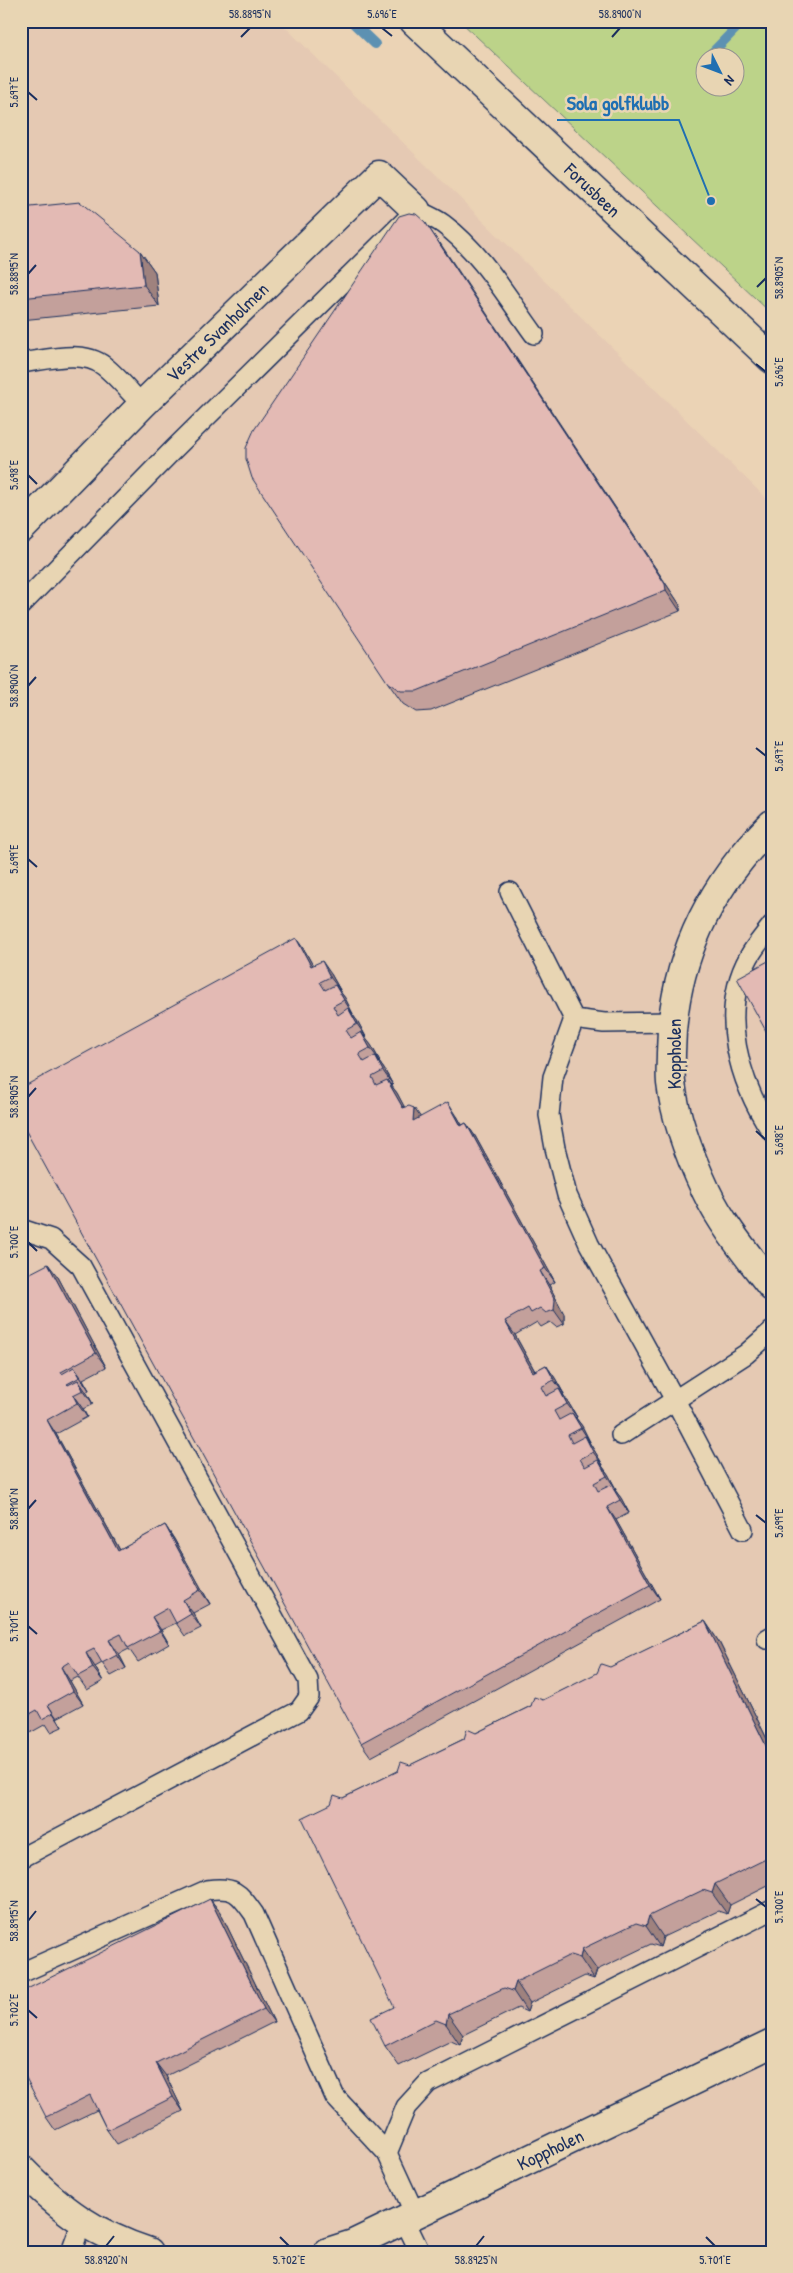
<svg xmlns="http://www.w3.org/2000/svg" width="793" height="2273" font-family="'Patrick Hand',sans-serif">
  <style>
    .built { fill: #e5c9b3 }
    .green { fill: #bcd389; stroke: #6c8174; fill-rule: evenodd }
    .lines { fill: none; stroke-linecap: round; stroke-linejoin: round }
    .stream { stroke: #5d91b2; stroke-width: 10 }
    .service-casing { stroke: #1b2f5e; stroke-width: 22 }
    .minor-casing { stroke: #1b2f5e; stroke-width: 31 }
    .secondary-casing { stroke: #1b2f5e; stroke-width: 31 }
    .service { stroke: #e8d5b3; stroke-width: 19 }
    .minor { stroke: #e8d5b3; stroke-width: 28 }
    .secondary { stroke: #e8d5b3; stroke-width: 28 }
    .wall { fill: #c3a09b; stroke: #1b2f5e }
    .shaded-wall { fill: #9f827e; stroke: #1b2f5e }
    .building { fill: #e3bab4; stroke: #1b2f5e }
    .ticks { fill: none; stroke: #1b2f5e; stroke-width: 2 }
    .labels { text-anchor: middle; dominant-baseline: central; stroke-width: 5; stroke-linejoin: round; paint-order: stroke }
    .street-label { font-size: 19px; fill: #1b2f5e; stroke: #e8d5b3 }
    .leader { fill: none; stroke: #1f6fb2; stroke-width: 2 }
    .callout-dot { fill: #1f6fb2; stroke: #e8d5b3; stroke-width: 2 }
    .callout-label { font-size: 20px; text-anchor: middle; font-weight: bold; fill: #1f6fb2; stroke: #e8d5b3; stroke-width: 5; stroke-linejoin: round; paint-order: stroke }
    .neatline { fill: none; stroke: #1b2f5e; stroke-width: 2 }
    .ticks-label { font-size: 12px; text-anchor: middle; fill: #1b2f5e }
  </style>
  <rect width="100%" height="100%" fill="#ebd3b5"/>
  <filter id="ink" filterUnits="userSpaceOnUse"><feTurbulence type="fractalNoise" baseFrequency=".02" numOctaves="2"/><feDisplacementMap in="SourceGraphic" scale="10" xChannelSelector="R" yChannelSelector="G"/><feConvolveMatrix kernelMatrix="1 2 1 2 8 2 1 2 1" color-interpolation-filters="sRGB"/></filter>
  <g filter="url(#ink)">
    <polygon class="built" points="21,21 279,21 772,504 772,2252 21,2252"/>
    <path class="green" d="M460 21H772V314ZM706 58H736V88H706Z"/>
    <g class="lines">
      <g class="stream">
        <polyline points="351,21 375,44"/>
        <polyline points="708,57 743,21"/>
      </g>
      <g class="service-casing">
        <g id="service">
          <path d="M21 363C46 360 83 349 104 366 118 377 130 392 142 405"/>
          <path d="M21 605 174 449 416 210C425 214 435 218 443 224 481 252 507 297 534 334"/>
          <polyline points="510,892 574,1019 604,1023 672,1022"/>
          <path d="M772 925C764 936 755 946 749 957 718 1013 739 1082 772 1132"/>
          <polyline points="574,1019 553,1077 549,1115 555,1148 567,1195 589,1244 675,1400 743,1530"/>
          <polyline points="21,1229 51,1239 81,1266 308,1680 309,1697 299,1711 21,1858"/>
          <polyline points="621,1435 746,1354 772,1331"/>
          <polyline points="767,1639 772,1636"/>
          <path d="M21 1973 207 1890C235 1886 239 1893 254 1914L335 2097 387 2153 415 2214"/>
          <polyline points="387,2153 406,2107 428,2083 772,1910"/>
          <polyline points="404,2219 420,2252"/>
          <polyline points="71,2252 82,2222"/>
        </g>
      </g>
      <g class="minor-casing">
        <g id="minor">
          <path id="s1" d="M21 529 142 405 379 175 416 210"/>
          <path d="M772 824C708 888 672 962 671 1053 671 1062 670 1073 671 1083 675 1118 691 1159 706 1191 722 1225 749 1257 772 1287"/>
          <path d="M21 2169C61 2210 94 2234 149 2252"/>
          <path id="s2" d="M328 2252 353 2244 772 2043"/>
        </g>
      </g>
      <g class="secondary-casing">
        <g id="secondary">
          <path id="s3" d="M414 21 772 359"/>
        </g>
      </g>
      <use href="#service" class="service"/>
      <use href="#minor" class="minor"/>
      <use href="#secondary" class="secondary"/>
    </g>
    <g class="wall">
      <polygon points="21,208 140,251 155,272 159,306 21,320"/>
      <polygon points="440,243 680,605 680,611 431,711 416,712 403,704 388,683"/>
      <polygon points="305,951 313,966 331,974 340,990 339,990 345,998 353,1014 352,1014 358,1022 366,1037 365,1038 371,1045 380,1061 379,1062 384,1069 393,1085 391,1085 397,1093 404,1107 414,1108 420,1117 457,1116 462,1125 466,1123 475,1136 555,1282 549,1285 564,1314 564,1324 556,1327 550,1322 541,1327 537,1322 515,1335 535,1371 546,1365 555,1378 564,1394 563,1394 568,1402 577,1417 576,1418 582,1426 590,1442 589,1442 594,1450 603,1465 602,1466 608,1474 616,1489 615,1490 621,1498 629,1513 616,1520 660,1599 371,1757 361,1743"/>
      <polygon points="58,1277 106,1367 83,1379 89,1390 86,1392 93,1404 83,1409 87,1417 56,1434 120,1550 165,1525 174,1539 210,1604 193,1613 201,1628 185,1636 176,1623 161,1630 169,1644 138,1662 129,1649 119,1654 126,1668 111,1676 102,1663 95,1667 103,1681 87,1690 78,1677 70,1681 83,1704 57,1718 62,1727 51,1732 46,1724 21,1738 21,1278"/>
      <polygon points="705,1621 719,1642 772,1749 772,1884 730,1905 727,1914 718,1911 663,1937 660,1947 651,1944 597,1970 594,1979 585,1976 530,2003 527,2012 518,2008 463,2035 460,2045 451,2041 399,2066 385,2046 394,2007 343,1798"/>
      <polygon points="210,1899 220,1912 274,2022 166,2076 183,2111 117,2144 107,2130 97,2110 55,2130 46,2117"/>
    </g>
    <g class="shaded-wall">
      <polygon points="425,222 680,605 680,611 666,590"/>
      <polygon points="140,251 155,272 159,306 144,285"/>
      <polygon points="296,938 305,951 321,980 311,966"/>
      <polygon points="322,961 331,974 340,990 330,977"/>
      <polygon points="335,985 345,998 353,1014 344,1000"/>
      <polygon points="348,1008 358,1022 366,1037 357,1024"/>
      <polygon points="361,1032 371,1045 380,1061 370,1048"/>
      <polygon points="375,1056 384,1069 393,1085 383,1071"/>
      <polygon points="387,1080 397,1093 412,1121 403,1108"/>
      <polygon points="448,1102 457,1116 470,1139 461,1126"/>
      <polygon points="414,1108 424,1122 413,1121"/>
      <polygon points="466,1123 475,1136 555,1282 545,1268"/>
      <polygon points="48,1264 58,1277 106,1367 96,1353"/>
      <polygon points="540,1271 549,1285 564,1314 564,1324 554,1310"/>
      <polygon points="505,1321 515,1335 543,1386 533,1372"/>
      <polygon points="546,1365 555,1378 564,1394 554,1380"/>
      <polygon points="74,1367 83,1380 89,1390 80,1377"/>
      <polygon points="78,1380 87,1393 93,1404 83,1390"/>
      <polygon points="559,1389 568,1402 577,1417 567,1404"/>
      <polygon points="73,1395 83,1409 87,1417 77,1403"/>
      <polygon points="572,1413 582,1426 590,1442 581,1428"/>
      <polygon points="47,1420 56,1434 128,1565 118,1551"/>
      <polygon points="585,1436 594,1450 603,1465 593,1452"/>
      <polygon points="598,1460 608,1474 616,1489 607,1476"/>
      <polygon points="611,1485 621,1498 629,1513 620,1500"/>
      <polygon points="607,1507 616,1520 660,1599 650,1585"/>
      <polygon points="165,1525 174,1539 210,1604 200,1590"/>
      <polygon points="183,1600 193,1613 201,1628 191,1614"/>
      <polygon points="152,1617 161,1630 169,1644 160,1631"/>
      <polygon points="705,1621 719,1642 772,1749 772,1758"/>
      <polygon points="109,1640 119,1654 126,1668 117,1655"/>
      <polygon points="86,1653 95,1667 103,1681 93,1668"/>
      <polygon points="61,1667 70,1681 83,1704 73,1691"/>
      <polygon points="48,1705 57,1718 62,1727 53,1713"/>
      <polygon points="715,1884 730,1905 727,1914 712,1893"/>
      <polygon points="210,1899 220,1912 274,2022 264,2009"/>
      <polygon points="649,1916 663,1937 660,1947 646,1926"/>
      <polygon points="582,1949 597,1970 594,1979 580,1958"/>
      <polygon points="516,1982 530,2003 527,2012 513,1991"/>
      <polygon points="448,2014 463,2035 460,2045 446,2024"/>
      <polygon points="156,2063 166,2076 183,2111 173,2097"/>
    </g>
    <g class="building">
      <polygon points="80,202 140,251 144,285 21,298 21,208"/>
      <polygon points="409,213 416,214 425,222 665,584 666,590 417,691 401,691 388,683 252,478 246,459 246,448 254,430 399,216"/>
      <polygon points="296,938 311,966 322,961 330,977 320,982 325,990 335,985 344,1000 333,1006 338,1015 348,1008 357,1024 346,1030 351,1038 361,1032 370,1048 359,1054 364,1062 375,1056 383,1071 372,1077 376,1085 387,1080 403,1108 409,1106 414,1108 413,1121 448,1102 461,1126 466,1123 545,1268 540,1271 555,1300 554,1310 546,1313 540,1308 531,1313 528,1308 505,1321 533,1372 546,1365 554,1380 541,1387 546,1396 559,1389 567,1404 554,1411 559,1420 572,1413 581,1428 568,1435 572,1443 585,1436 593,1452 580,1459 585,1467 598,1460 607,1476 594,1483 598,1491 611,1485 620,1500 607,1507 650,1585 361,1743 21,1122 21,1088"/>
      <polygon points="772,959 772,1042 737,978"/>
      <polygon points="48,1264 96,1353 61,1372 62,1374 74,1367 80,1377 67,1384 68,1385 78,1380 83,1390 73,1395 77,1403 47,1420 118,1551 165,1525 200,1590 183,1600 191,1614 176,1623 168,1608 152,1617 160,1631 128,1648 121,1634 109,1640 117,1655 102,1663 94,1649 86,1653 93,1668 78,1676 69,1662 61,1667 73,1691 48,1705 53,1713 42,1719 37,1710 21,1719 21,1278"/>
      <polygon points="705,1621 772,1758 772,1856 715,1884 712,1893 703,1890 649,1916 646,1926 636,1923 582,1949 580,1958 570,1955 516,1982 513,1991 504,1988 448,2014 446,2024 436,2020 385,2046 371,2018 394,2007 302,1818 331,1804 334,1795 343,1798 398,1771 401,1762 410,1765 464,1739 467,1729 476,1733 531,1706 534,1697 543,1700 597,1673 601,1664 610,1667"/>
      <polygon points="210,1899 264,2009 156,2063 173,2097 107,2130 90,2095 46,2117 21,2068 21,1992"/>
    </g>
  </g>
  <path class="ticks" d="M382 28 392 36M241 37 250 28M612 37 620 28M28 92 37 100M28 274 36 265M757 287 766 278M756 364 766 372M28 475 37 484M28 686 36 677M756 748 766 756M28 859 37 867M28 1097 36 1088M756 1131 766 1140M28 1242 37 1251M28 1509 36 1500M756 1515 766 1523M28 1626 37 1634M756 1899 766 1907M28 1921 36 1911M28 2010 37 2018M280 2237 289 2246M706 2237 715 2246M106 2246 114 2236M476 2246 484 2236"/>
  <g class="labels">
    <g class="street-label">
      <text stroke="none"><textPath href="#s3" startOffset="246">Forusbeen</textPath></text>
      <text stroke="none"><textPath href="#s1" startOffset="278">Vestre Svanholmen</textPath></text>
      <text transform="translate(674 1054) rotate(-90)">Koppholen</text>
      <text stroke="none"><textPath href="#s2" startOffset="245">Koppholen</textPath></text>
    </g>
  </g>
  <path class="leader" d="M711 201L679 120H557"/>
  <circle class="callout-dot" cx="711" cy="201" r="5"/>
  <g class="callout-label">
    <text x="618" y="110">Sola golfklubb</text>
  </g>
  <rect width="793" height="2273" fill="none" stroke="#e8d5b3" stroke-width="55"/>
  <g transform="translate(720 72) rotate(132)"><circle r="24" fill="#e8d5b3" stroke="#969391"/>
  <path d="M0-4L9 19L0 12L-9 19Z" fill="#1f6fb2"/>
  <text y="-8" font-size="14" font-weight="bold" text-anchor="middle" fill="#1b2f5e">N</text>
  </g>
  <rect x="28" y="28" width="738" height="2218" class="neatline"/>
  <g class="ticks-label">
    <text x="250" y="18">58.8895°N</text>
    <text x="382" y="18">5.696°E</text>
    <text x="620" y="18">58.8900°N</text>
    <text transform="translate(14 92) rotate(-90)" y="4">5.697°E</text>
    <text transform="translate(14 274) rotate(-90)" y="4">58.8895°N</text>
    <text transform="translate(779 278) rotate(-90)" y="4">58.8905°N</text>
    <text transform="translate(779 372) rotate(-90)" y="4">5.696°E</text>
    <text transform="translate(14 475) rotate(-90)" y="4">5.698°E</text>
    <text transform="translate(14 686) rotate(-90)" y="4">58.8900°N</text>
    <text transform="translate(779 756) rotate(-90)" y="4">5.697°E</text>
    <text transform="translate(14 859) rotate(-90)" y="4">5.699°E</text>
    <text transform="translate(14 1097) rotate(-90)" y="4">58.8905°N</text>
    <text transform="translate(779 1140) rotate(-90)" y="4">5.698°E</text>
    <text transform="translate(14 1242) rotate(-90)" y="4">5.700°E</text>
    <text transform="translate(14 1509) rotate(-90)" y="4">58.8910°N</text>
    <text transform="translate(779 1523) rotate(-90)" y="4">5.699°E</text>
    <text transform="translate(14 1626) rotate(-90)" y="4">5.701°E</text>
    <text transform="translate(779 1907) rotate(-90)" y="4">5.700°E</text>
    <text transform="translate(14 1921) rotate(-90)" y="4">58.8915°N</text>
    <text transform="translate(14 2010) rotate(-90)" y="4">5.702°E</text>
    <text x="106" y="2264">58.8920°N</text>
    <text x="289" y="2264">5.702°E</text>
    <text x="476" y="2264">58.8925°N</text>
    <text x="715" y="2264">5.701°E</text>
  </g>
</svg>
